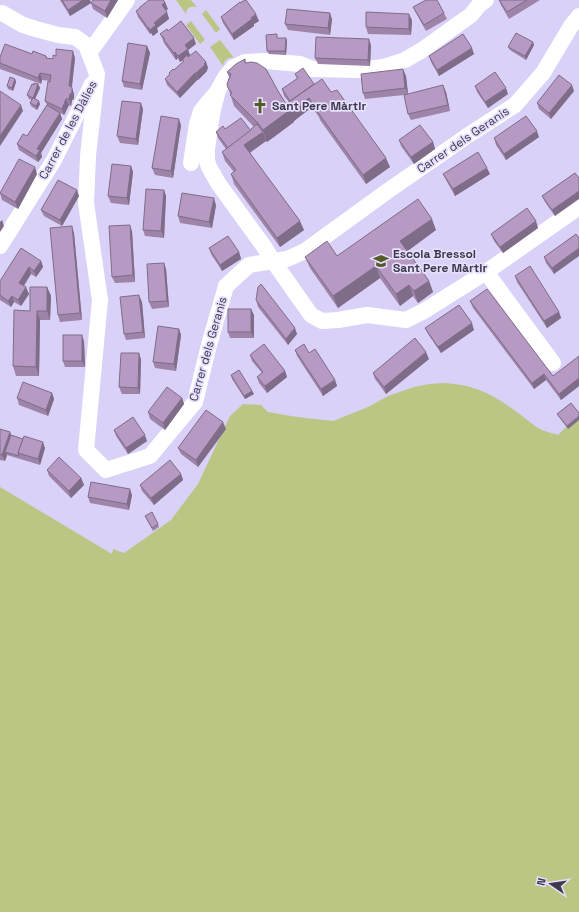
<svg xmlns="http://www.w3.org/2000/svg" width="579" height="912" font-family="'Space Grotesk',sans-serif">
  <style>
    .green { fill: #bcc684 }
    .lines { fill: none; stroke-linecap: round; stroke-linejoin: round }
    .minor { stroke: #fff; stroke-width: 16 }
    .wall { fill: #9d84a8 }
    .shaded-wall { fill: #7f6c88 }
    .building { fill: #b69ac3; stroke: #7f6c88 }
    .labels { text-anchor: middle; dominant-baseline: central; stroke-width: 3.5; stroke-linejoin: round; paint-order: stroke }
    .poi-label { font-size: 12px; font-weight: bold; fill: #3e394d; stroke: #e6dffd; text-anchor: start }
    .street-label { font-size: 12px; fill: #3e394d; stroke: #e6dffd }
  </style>
  <rect width="100%" height="100%" fill="#d9d1f7"/>
  <g class="green">
    <path d="M176 0H191L197 7C191 5 186 8 186 14Z"/>
    <polygon points="206,10 220,29 216,33 202,14"/>
    <polygon points="191,21 205,40 200,44 186,25"/>
    <path d="M220 40 234 58C228 57 224 60 223 66L210 47Z"/>
    <path d="M445 383C478 385 495 396 521 415 526 419 532 424 538 428 543 431 552 433 558 435L569 424 579 412V912H0V487L112 554 113 549 124 553 171 520 198 484 230 416 243 404 261 405 268 412 297 417 333 421 368 407 388 396 414 387 429 384Z"/>
  </g>
  <g class="lines">
    <g class="minor">
      <polyline points="486,0 479,5 471,15 422,50 405,60 383,67 359,70 313,69 300,64 265,61 245,62 234,67 226,76 218,90 212,114 207,149 207,161 209,167 218,183 265,248 273,261 311,315 322,321 338,320 367,315 406,320 424,311 486,272 572,212 579,206"/>
      <polyline points="2,13 23,25 36,29 58,35 75,37 86,45 97,74 88,156 86,203 100,300 86,450 106,470 150,456 195,402 209,345 226,286 249,265 287,259 305,251 389,190 470,134 515,105 543,73 571,26 579,16"/>
      <polyline points="89,53 127,0"/>
      <polyline points="191,163 197,124 201,111 216,93"/>
      <polyline points="0,246 54,160 92,84"/>
      <polyline points="486,272 553,363"/>
    </g>
  </g>
  <g class="wall">
    <polygon points="60,0 90,0 91,3 70,16"/>
    <polygon points="118,0 107,18 93,9 91,3"/>
    <polygon points="499,0 540,0 509,19 501,5"/>
    <polygon points="413,7 444,13 447,19 426,31 416,13"/>
    <polygon points="168,9 166,10 169,19 157,28 158,32 153,36 151,33 150,34 138,17 136,11"/>
    <polygon points="221,17 259,21 254,24 254,26 234,40 223,23"/>
    <polygon points="332,19 330,35 288,30 285,24"/>
    <polygon points="412,20 411,35 368,34 366,27"/>
    <polygon points="168,31 196,44 188,50 190,55 188,57 206,62 208,68 207,70 207,71 198,80 198,79 180,98 167,85 165,79 169,75 169,73 174,70 183,62 183,60 180,62 178,58 176,60 166,46 164,43 163,40 160,34"/>
    <polygon points="286,38 287,41 286,55 269,54 267,51"/>
    <polygon points="533,42 534,45 526,60 510,50 508,47"/>
    <polygon points="371,45 370,66 318,64 315,58"/>
    <polygon points="147,46 150,53 142,90 124,87 122,81"/>
    <polygon points="32,54 46,56 47,58 53,59 75,58 72,88 74,94 74,99 72,100 71,106 69,105 64,115 60,113 62,119 41,153 42,157 38,162 19,150 17,144 27,136 47,105 45,101 50,81 42,80 41,84 0,69 0,57"/>
    <polygon points="474,54 439,76 431,62 429,56"/>
    <polygon points="245,59 246,63 278,91 286,104 289,102 284,96 282,89 297,79 295,74 331,92 390,167 366,184 320,120 319,117 312,107 294,121 294,122 267,142 266,141 250,153 304,230 280,247 234,184 231,174 234,172 225,161 222,152 226,149 218,138 216,132 225,129 251,131 254,127 234,106 227,84 229,77 227,72"/>
    <polygon points="406,76 408,94 446,92 450,111 411,120 408,114 404,95 365,99 363,93"/>
    <polygon points="15,79 16,82 13,91 8,89 7,86"/>
    <polygon points="38,84 40,88 35,99 40,104 37,110 31,106 30,103 32,100 29,99 27,95 34,85"/>
    <polygon points="475,86 508,94 488,108 477,92"/>
    <polygon points="574,91 551,119 539,109 537,103"/>
    <polygon points="143,109 138,145 120,143 117,136"/>
    <polygon points="181,125 173,178 155,175 152,168"/>
    <polygon points="539,137 506,160 496,145 494,138"/>
    <polygon points="399,140 433,142 435,149 414,164 401,146"/>
    <polygon points="131,166 133,172 129,205 111,203 108,196"/>
    <polygon points="575,173 555,216 545,202 542,196"/>
    <polygon points="37,174 18,209 2,200 0,193"/>
    <polygon points="443,174 490,174 455,196 446,180"/>
    <polygon points="164,190 166,196 164,238 145,236 143,230"/>
    <polygon points="79,196 62,226 44,216 41,210"/>
    <polygon points="216,205 212,228 180,223 178,216"/>
    <polygon points="538,228 503,253 494,241 491,234"/>
    <polygon points="436,230 407,251 429,281 433,292 418,303 413,296 400,306 380,278 338,308 310,268 305,257 337,256"/>
    <polygon points="132,231 135,282 115,283 112,277"/>
    <polygon points="74,233 82,320 60,322 58,315"/>
    <polygon points="579,238 554,274 546,263 544,257"/>
    <polygon points="209,248 239,252 241,259 222,271 211,254"/>
    <polygon points="41,261 43,267 36,277 31,274 24,286 29,294 21,306 14,302 11,307 0,300 0,281"/>
    <polygon points="164,263 166,269 169,307 152,309 149,302"/>
    <polygon points="515,276 559,312 561,318 547,328 517,282"/>
    <polygon points="47,287 51,296 50,320 40,320 39,376 16,376 13,366 30,311"/>
    <polygon points="256,300 297,334 288,345 258,307"/>
    <polygon points="470,301 553,376 579,356 579,386 561,400 546,380 534,389 473,308"/>
    <polygon points="142,302 145,338 126,340 124,334"/>
    <polygon points="254,315 254,338 230,338 228,332"/>
    <polygon points="425,328 474,330 441,353 428,334"/>
    <polygon points="179,329 181,335 176,371 155,368 153,362"/>
    <polygon points="84,341 85,367 65,367 63,361"/>
    <polygon points="295,350 309,353 335,380 337,386 323,396 297,356"/>
    <polygon points="250,355 285,371 287,377 267,393 259,383 257,377 262,373 252,361"/>
    <polygon points="141,359 140,394 122,394 119,387"/>
    <polygon points="429,359 386,394 375,379 373,373"/>
    <polygon points="231,375 252,391 254,394 245,399 232,379"/>
    <polygon points="52,393 54,399 48,416 19,405 17,398"/>
    <polygon points="182,398 184,404 165,430 150,419 148,412"/>
    <polygon points="571,403 568,429 559,417 557,414"/>
    <polygon points="0,429 10,432 11,435 45,448 40,465 7,455 5,461 0,460"/>
    <polygon points="226,429 198,467 181,454 178,448"/>
    <polygon points="114,430 147,441 128,454 116,436"/>
    <polygon points="47,470 81,478 84,485 71,498 49,476"/>
    <polygon points="181,474 183,480 154,505 142,491 140,485"/>
    <polygon points="132,495 129,510 90,503 88,497"/>
    <polygon points="145,516 158,524 159,527 153,531"/>
  </g>
  <g class="shaded-wall">
    <polygon points="83,0 90,0 91,3 70,16 68,10"/>
    <polygon points="111,0 118,0 107,18 105,11"/>
    <polygon points="165,2 168,9 165,11 162,5"/>
    <polygon points="167,12 169,19 157,28 158,32 153,36 150,30 154,23"/>
    <polygon points="330,13 332,19 330,35 328,28"/>
    <polygon points="256,14 259,21 254,24 254,26 234,40 232,34"/>
    <polygon points="409,14 412,20 411,35 409,29"/>
    <polygon points="148,27 151,33 150,34 148,28"/>
    <polygon points="194,38 196,44 188,50 190,55 180,62 178,56 185,45"/>
    <polygon points="286,38 287,41 286,55 285,51"/>
    <polygon points="369,39 371,45 370,66 368,60"/>
    <polygon points="533,42 534,45 526,60 525,56"/>
    <polygon points="147,46 150,53 142,90 140,84"/>
    <polygon points="472,48 474,54 439,76 437,70"/>
    <polygon points="73,51 75,58 71,92 69,86"/>
    <polygon points="175,52 178,58 176,60 174,53"/>
    <polygon points="206,62 208,68 207,70 207,71 198,80 196,73"/>
    <polygon points="403,69 406,76 408,94 405,88"/>
    <polygon points="40,73 42,80 41,84 38,78"/>
    <polygon points="195,73 198,79 180,98 177,92"/>
    <polygon points="15,79 16,82 13,91 12,88"/>
    <polygon points="38,84 40,88 34,101 33,98"/>
    <polygon points="443,85 446,92 450,111 448,105"/>
    <polygon points="572,85 574,91 551,119 549,113"/>
    <polygon points="72,88 74,94 74,99 72,100 71,106 69,99 70,94"/>
    <polygon points="506,88 508,94 488,108 485,102"/>
    <polygon points="318,93 309,100 312,107 294,121 294,122 267,142 263,130 290,110 292,104"/>
    <polygon points="66,99 69,105 64,115 62,109"/>
    <polygon points="39,101 40,104 37,110 36,106"/>
    <polygon points="141,103 143,109 138,145 136,139"/>
    <polygon points="21,105 23,111 0,146 0,136"/>
    <polygon points="60,113 62,119 41,153 42,157 38,162 36,156 37,149"/>
    <polygon points="179,119 181,125 173,178 171,171"/>
    <polygon points="537,131 539,137 506,160 504,154"/>
    <polygon points="263,132 266,141 247,154 229,150"/>
    <polygon points="433,142 435,149 414,164 411,157"/>
    <polygon points="386,158 390,167 366,184 363,175"/>
    <polygon points="131,166 133,172 129,205 127,198"/>
    <polygon points="35,167 37,174 18,209 15,202"/>
    <polygon points="487,168 490,174 455,196 453,189"/>
    <polygon points="77,190 79,196 62,226 60,220"/>
    <polygon points="164,190 166,196 164,238 161,231"/>
    <polygon points="579,191 579,199 555,216 552,210"/>
    <polygon points="214,198 216,205 212,228 209,222"/>
    <polygon points="432,219 436,230 405,253 400,241"/>
    <polygon points="2,220 4,226 0,232 0,222"/>
    <polygon points="300,221 304,230 280,247 277,238"/>
    <polygon points="536,221 538,228 503,253 500,247"/>
    <polygon points="130,225 132,231 135,282 133,275"/>
    <polygon points="72,226 74,233 82,320 80,313"/>
    <polygon points="579,248 579,256 554,274 552,268"/>
    <polygon points="239,252 241,259 222,271 220,265"/>
    <polygon points="41,261 43,267 36,277 34,271"/>
    <polygon points="164,263 166,269 169,307 167,301"/>
    <polygon points="376,266 380,278 338,308 333,296"/>
    <polygon points="29,267 31,274 21,289 19,283"/>
    <polygon points="429,281 433,292 418,303 414,291"/>
    <polygon points="409,285 413,296 400,306 396,294"/>
    <polygon points="26,287 29,294 21,306 18,300"/>
    <polygon points="47,287 51,296 50,320 47,311"/>
    <polygon points="139,295 142,302 145,338 143,332"/>
    <polygon points="12,296 14,302 11,307 8,301"/>
    <polygon points="251,309 254,315 254,338 251,332"/>
    <polygon points="37,311 40,320 39,376 36,367"/>
    <polygon points="559,312 561,318 547,328 544,321"/>
    <polygon points="472,323 474,330 441,353 438,347"/>
    <polygon points="295,328 297,334 288,345 286,339"/>
    <polygon points="179,329 181,335 176,371 174,364"/>
    <polygon points="82,335 84,341 85,367 82,361"/>
    <polygon points="426,352 429,359 386,394 384,387"/>
    <polygon points="139,353 141,359 140,394 138,388"/>
    <polygon points="285,371 287,377 267,393 265,386"/>
    <polygon points="544,374 546,380 534,389 532,383"/>
    <polygon points="579,378 579,386 561,400 559,394"/>
    <polygon points="335,380 337,386 323,396 321,389"/>
    <polygon points="252,391 254,394 245,399 244,396"/>
    <polygon points="52,393 54,399 48,416 46,410"/>
    <polygon points="182,398 184,404 165,430 163,423"/>
    <polygon points="579,416 579,420 568,429 567,426"/>
    <polygon points="223,422 226,429 198,467 196,460"/>
    <polygon points="10,432 12,438 5,452 7,455 5,461 2,455"/>
    <polygon points="145,435 147,441 128,454 126,448"/>
    <polygon points="43,442 45,448 40,465 38,459"/>
    <polygon points="181,474 183,480 154,505 151,498"/>
    <polygon points="81,478 84,485 71,498 69,491"/>
    <polygon points="130,489 132,495 129,510 127,504"/>
  </g>
  <g class="building">
    <polygon points="62,0 83,0 68,10"/>
    <polygon points="93,0 111,0 105,11 91,3"/>
    <polygon points="149,0 163,0 165,2 162,5 167,12 154,23 156,25 150,30 148,27 148,28 136,11 140,8 140,7"/>
    <polygon points="245,0 246,0 256,14 251,18 252,19 232,34 221,17 240,2 240,3"/>
    <polygon points="426,0 437,0 444,13 424,25 413,7"/>
    <polygon points="499,0 527,0 507,12"/>
    <polygon points="287,9 330,13 328,28 285,24"/>
    <polygon points="366,12 409,14 409,29 366,27"/>
    <polygon points="181,21 194,38 185,45 188,49 178,56 175,52 174,53 164,40 165,39 160,34 167,29 168,31"/>
    <polygon points="516,33 533,42 525,56 508,47"/>
    <polygon points="277,34 277,38 286,38 285,51 267,51 266,35"/>
    <polygon points="463,34 472,48 437,70 429,56"/>
    <polygon points="316,37 369,39 368,60 315,58"/>
    <polygon points="128,43 147,46 140,84 122,81"/>
    <polygon points="5,44 32,54 33,51 46,56 46,58 53,59 53,55 56,56 56,49 73,51 69,86 71,86 72,88 72,93 70,94 69,99 66,99 62,109 45,101 48,81 50,82 51,75 40,73 38,78 0,63 0,57"/>
    <polygon points="196,51 206,62 204,64 205,65 196,73 195,73 177,92 165,79 170,74 169,73 173,69 174,70 184,61 182,60 187,55 188,57"/>
    <polygon points="245,59 245,63 251,62 257,63 266,69 278,91 290,110 263,130 257,122 230,95 232,93 228,88 227,84 231,74 227,72 236,64"/>
    <polygon points="303,68 314,84 290,101 282,89 298,78 295,74"/>
    <polygon points="403,69 405,88 363,93 361,74"/>
    <polygon points="495,72 506,88 485,102 475,86"/>
    <polygon points="559,75 572,85 549,113 537,103"/>
    <polygon points="10,77 15,79 12,88 7,86"/>
    <polygon points="322,79 331,92 337,90 386,158 363,175 317,111 317,110 309,98 290,112 286,104"/>
    <polygon points="34,83 38,84 33,98 39,101 36,106 30,103 33,98 27,95 32,84 34,85"/>
    <polygon points="443,85 448,105 408,114 404,95"/>
    <polygon points="0,91 21,105 0,136"/>
    <polygon points="122,101 141,103 136,139 117,136"/>
    <polygon points="47,105 60,113 37,149 40,150 36,156 17,144 23,134 27,136"/>
    <polygon points="161,116 179,119 171,171 152,168"/>
    <polygon points="526,116 537,131 504,154 494,138"/>
    <polygon points="241,118 251,131 228,148 216,132 223,126 225,129"/>
    <polygon points="257,124 263,132 244,145 300,221 277,238 231,174 236,170 222,152 251,130 251,129"/>
    <polygon points="420,125 433,142 411,157 399,140"/>
    <polygon points="478,152 487,168 453,189 443,174"/>
    <polygon points="19,159 35,167 15,202 0,193"/>
    <polygon points="112,164 131,166 127,198 108,196"/>
    <polygon points="575,173 579,178 579,191 552,210 542,196"/>
    <polygon points="58,180 77,190 60,220 41,210"/>
    <polygon points="146,189 164,190 161,231 143,230"/>
    <polygon points="182,193 214,198 209,222 178,216"/>
    <polygon points="418,199 432,219 400,241 429,281 414,291 409,285 396,294 376,266 333,296 305,257 327,241 337,256"/>
    <polygon points="527,208 536,221 500,247 491,234"/>
    <polygon points="130,225 133,275 112,277 109,226"/>
    <polygon points="72,226 80,313 58,315 50,228"/>
    <polygon points="576,234 579,238 579,248 552,268 544,257"/>
    <polygon points="228,236 239,252 220,265 209,248"/>
    <polygon points="21,248 41,261 34,271 29,267 19,283 26,287 18,300 12,296 8,301 0,295 0,281"/>
    <polygon points="164,263 167,301 149,302 147,264"/>
    <polygon points="530,266 559,312 544,321 515,276"/>
    <polygon points="261,284 295,328 286,339 256,300 258,287"/>
    <polygon points="30,287 47,287 47,311 37,311 36,367 13,366 14,310 30,311"/>
    <polygon points="487,289 553,376 579,356 579,378 559,394 544,374 532,383 470,301"/>
    <polygon points="139,295 143,332 124,334 120,297"/>
    <polygon points="459,305 472,323 438,347 425,328"/>
    <rect x="228" y="309" width="23" height="23"/>
    <polygon points="158,326 179,329 174,364 153,362"/>
    <rect x="63" y="335" width="19" height="26"/>
    <polygon points="415,338 426,352 384,387 373,373"/>
    <polygon points="264,344 285,371 265,386 257,377 263,372 250,355"/>
    <polygon points="304,344 309,353 315,349 335,380 321,389 295,350"/>
    <polygon points="121,353 139,353 138,388 119,387"/>
    <polygon points="239,370 252,391 244,396 231,375"/>
    <polygon points="23,382 52,393 46,410 17,398"/>
    <polygon points="167,387 182,398 163,423 148,412"/>
    <polygon points="571,403 579,413 579,416 567,426 557,414"/>
    <polygon points="206,410 223,422 196,460 178,448"/>
    <polygon points="133,417 145,435 126,448 114,430"/>
    <polygon points="0,429 10,432 2,455 0,454"/>
    <polygon points="11,435 23,439 18,453 19,456 5,452"/>
    <polygon points="24,436 43,442 38,459 18,453"/>
    <polygon points="59,457 81,478 69,491 47,470"/>
    <polygon points="170,460 181,474 151,498 140,485"/>
    <polygon points="91,482 130,489 127,504 88,497"/>
    <polygon points="152,512 158,524 152,528 145,516"/>
  </g>
  <defs>
    <g id="church-bare" transform="scale(1.2)"><path d="M-1.2-6h2.4v3.5h3.3v2.4h-3.3V6h-2.4V-.1h-3.3v-2.4h3.3Z" fill="#545b29" stroke="#e6dffd" stroke-width="2.5" paint-order="stroke"/></g>
    <g id="school-bare" transform="scale(1.2)"><path d="M0-5L7-2L0 1L-7-2ZM-4 1L0 2.5L4 1V4Q0 6-4 4Z" fill="#545b29" stroke="#e6dffd" stroke-width="2.5" paint-order="stroke"/></g>
  </defs>
  <g fill-rule="evenodd">
    <use href="#church-bare" x="260" y="106"/>
    <use href="#school-bare" x="381" y="261"/>
  </g>
  <g class="labels">
    <g class="poi-label">
      <text x="272" y="106">Sant Pere Màrtir</text>
      <text x="393" y="254">Escola Bressol<tspan x="393" dy="14">Sant Pere Màrtir</tspan></text>
    </g>
    <g class="street-label">
      <text transform="translate(68 130) rotate(-62)">Carrer de les Dàlies</text>
      <text transform="translate(463 140) rotate(-34)">Carrer dels Geranis</text>
      <text transform="translate(208 349) rotate(-74)">Carrer dels Geranis</text>
    </g>
  </g>
  <g transform="translate(551 884) rotate(283)" stroke="#e6dffd" stroke-width="3" paint-order="stroke">
  <path d="M0-3L7 15L0 10L-7 15Z" fill="#3e394d"/>
  <text y="-6" font-size="11" font-weight="bold" text-anchor="middle" fill="#3e394d">N</text>
  </g>
</svg>
